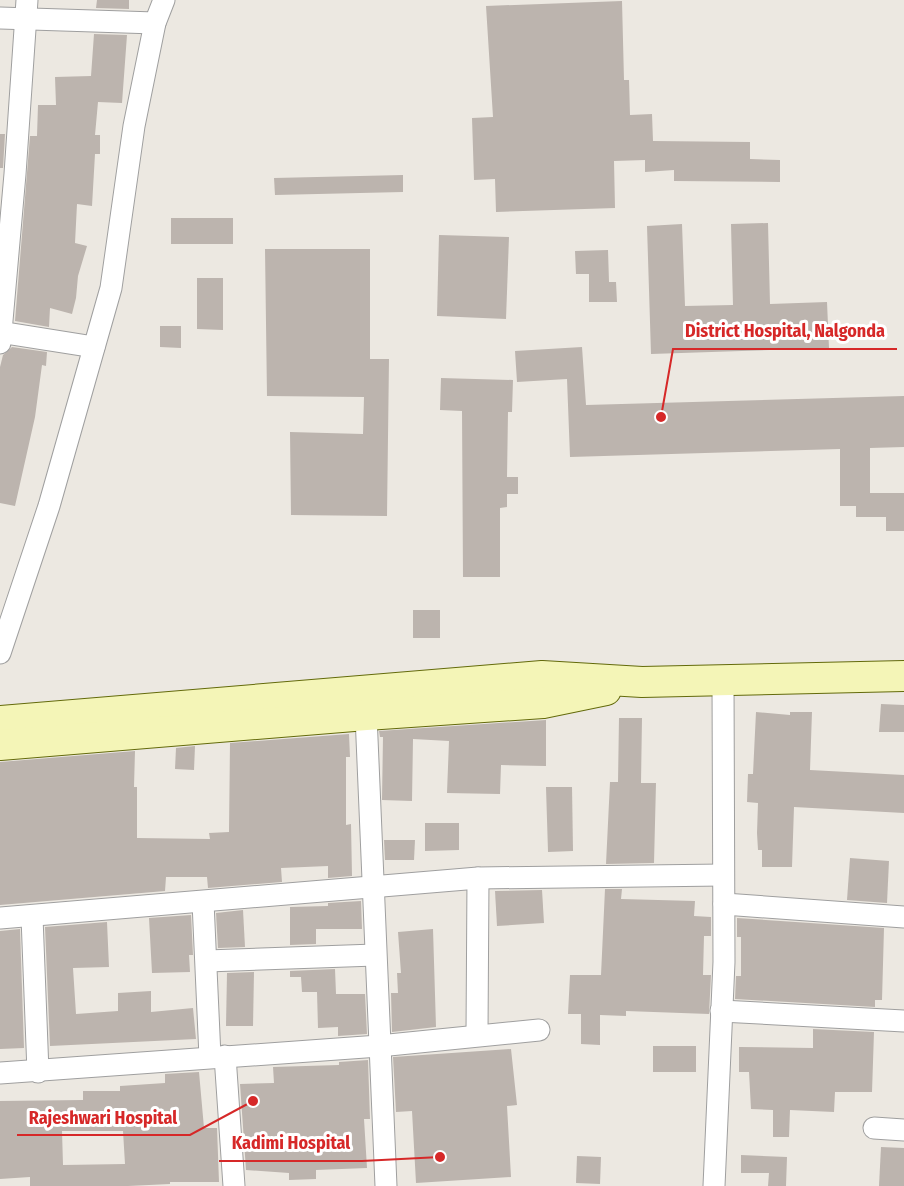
<svg xmlns="http://www.w3.org/2000/svg" width="904" height="1186" font-family="'Fira Sans Condensed',sans-serif">
  <style>
    .building { fill: #bcb4ae; fill-rule: evenodd }
    .lines { fill: none; stroke-linecap: round; stroke-linejoin: round }
    .street-casing { stroke: #9f9f9f; stroke-width: 23 }
    .secondary-casing { stroke: #636a0b; stroke-width: 32 }
    .street { stroke: #fff; stroke-width: 21 }
    .secondary { stroke: #f4f5b7; stroke-width: 30 }
    .leader { fill: none; stroke: #d62828; stroke-width: 2 }
    .callout-dot { fill: #d62828; stroke: #fff; stroke-width: 2 }
    .callout-label { font-size: 18px; text-anchor: middle; font-weight: bold; fill: #d62828; stroke: #fff; stroke-width: 6; stroke-linejoin: round; paint-order: stroke }
  </style>
  <rect width="100%" height="100%" fill="#ece8e1"/>
  <g class="building">
    <polygon points="97,0 129,0 129,9 96,8"/>
    <polygon points="622,1 624,80 629,80 630,115 652,114 653,141 750,142 750,159 780,160 780,182 674,181 674,170 645,172 645,160 614,161 615,208 496,212 495,179 474,180 472,118 493,117 486,6"/>
    <polygon points="94,34 127,35 122,103 98,102 95,135 100,135 100,154 95,154 92,206 77,204 75,243 87,246 78,276 76,298 72,314 50,308 49,327 15,321 30,136 37,136 38,105 56,105 55,77 91,76"/>
    <polygon points="0,134 5,134 3,168 0,168"/>
    <polygon points="403,175 403,192 275,195 274,178"/>
    <rect x="171" y="218" width="62" height="26"/>
    <polygon points="768,223 770,304 827,302 829,348 651,354 647,226 682,224 685,306 733,305 731,224"/>
    <polygon points="439,235 509,237 506,319 437,316"/>
    <polygon points="265,249 370,249 370,359 389,359 387,516 291,515 290,432 363,434 364,397 267,396"/>
    <polygon points="608,250 609,282 616,282 617,302 589,302 589,274 576,274 575,251"/>
    <polygon points="197,278 223,278 223,330 197,329"/>
    <polygon points="160,326 181,326 181,348 160,347"/>
    <polygon points="12,347 47,352 46,366 42,365 35,417 15,506 0,503 0,367 3,355"/>
    <polygon points="582,347 586,405 904,396 904,447 870,448 870,493 904,493 904,531 886,531 886,517 856,517 856,506 840,506 840,449 570,457 567,379 517,382 515,351"/>
    <polygon points="441,378 513,380 512,412 508,412 507,477 518,477 518,494 507,494 507,507 500,508 500,577 463,577 462,411 440,410"/>
    <rect x="413" y="610" width="27" height="28"/>
    <polygon points="881,704 904,705 904,732 879,732"/>
    <polygon points="756,712 790,715 790,712 812,712 810,770 904,775 904,813 794,807 792,867 762,867 762,850 758,850 757,833 758,803 747,802 748,774 753,774"/>
    <polygon points="619,718 642,718 641,783 656,783 654,863 606,864 610,782 618,782"/>
    <polygon points="546,720 546,766 501,765 500,794 447,793 449,741 413,739 412,801 382,800 383,737 380,737 379,731"/>
    <polygon points="349,734 350,757 346,757 346,825 351,824 352,876 328,878 328,866 281,868 282,882 208,888 207,877 166,877 165,891 0,905 0,762 135,751 134,787 137,787 137,838 210,839 209,833 229,832 230,743"/>
    <polygon points="195,746 194,770 175,769 176,748"/>
    <polygon points="546,787 572,787 573,851 548,852"/>
    <polygon points="425,823 459,823 459,850 425,851"/>
    <polygon points="384,840 415,840 414,860 385,860"/>
    <polygon points="850,858 889,861 887,903 847,900"/>
    <polygon points="605,889 622,889 621,899 695,901 694,916 711,917 711,936 704,936 703,975 711,975 709,1014 626,1011 626,1016 600,1015 600,1045 581,1044 581,1014 568,1014 570,975 601,975"/>
    <polygon points="542,890 544,923 497,926 495,891"/>
    <polygon points="361,901 362,929 316,929 316,944 290,945 290,907 328,906 328,903"/>
    <polygon points="243,910 245,947 218,948 216,913"/>
    <polygon points="191,915 193,955 189,955 190,972 152,973 149,918"/>
    <polygon points="737,918 884,928 882,1000 875,1000 875,1007 735,999 736,976 741,976 741,937 737,937"/>
    <polygon points="107,922 109,967 73,968 76,1014 118,1011 118,993 151,991 151,1012 193,1008 196,1039 50,1046 45,927"/>
    <polygon points="20,929 24,1048 0,1049 0,931"/>
    <polygon points="433,929 436,1027 392,1032 391,993 398,993 397,973 401,973 398,932"/>
    <polygon points="335,969 336,994 365,994 367,1034 338,1036 338,1027 318,1028 317,992 302,992 301,977 290,977 290,971"/>
    <polygon points="254,972 253,1026 226,1026 227,973"/>
    <polygon points="813,1029 874,1032 872,1092 835,1092 834,1112 790,1110 789,1137 773,1137 773,1110 751,1109 749,1072 739,1072 739,1047 813,1048"/>
    <rect x="653" y="1046" width="43" height="26"/>
    <polygon points="511,1049 517,1105 507,1106 511,1177 416,1183 412,1111 396,1112 393,1057"/>
    <polygon points="368,1060 370,1119 364,1119 367,1168 316,1170 316,1179 289,1180 289,1173 246,1170 240,1084 274,1083 273,1067 339,1065 339,1062"/>
    <path d="M199 1072 204 1128H217L219 1182H170V1184L128 1186H30V1177L0 1179V1101L83 1100V1091H120V1086L165 1083V1074ZM62 1131H123L125 1164 63 1165Z"/>
    <polygon points="881,1147 904,1148 904,1186 879,1186"/>
    <polygon points="741,1155 787,1157 786,1186 768,1186 769,1173 741,1173"/>
    <polygon points="577,1156 601,1157 600,1184 576,1183"/>
  </g>
  <g class="lines">
    <g class="street-casing">
      <g id="street">
        <polyline points="0,18 155,23"/>
        <polyline points="0,332 94,347"/>
        <polyline points="0,343 15,174 27,0"/>
        <polyline points="0,653 49,506 111,288 134,126 155,23 164,0"/>
        <polyline points="366,715 386,1186"/>
        <polyline points="203,902 210,1057"/>
        <polyline points="724,904 904,917"/>
        <polyline points="32,917 38,1072"/>
        <polyline points="0,918 478,878 723,875"/>
        <polyline points="207,961 375,955"/>
        <polyline points="721,1011 904,1021"/>
        <polyline points="477,1034 478,878"/>
        <polyline points="225,1056 234,1186"/>
        <polyline points="0,1073 379,1046 539,1030"/>
        <polyline points="874,1128 904,1130"/>
        <polyline points="714,1186 724,962 723,680"/>
      </g>
    </g>
    <g class="secondary-casing">
      <g id="secondary">
        <polyline points="0,721 542,676 642,682 904,676"/>
        <polyline points="0,745 366,715 543,703 606,690"/>
      </g>
    </g>
    <use href="#street" class="street"/>
    <use href="#secondary" class="secondary"/>
  </g>
  <path class="leader" d="M661 417L673 349H897M253 1101L190 1135H17M440 1157L362 1161H219"/>
  <g class="callout-dot">
    <circle cx="661" cy="417" r="6"/>
    <circle cx="253" cy="1101" r="6"/>
    <circle cx="440" cy="1157" r="6"/>
  </g>
  <g class="callout-label">
    <text x="785" y="337">District Hospital, Nalgonda</text>
    <text x="103" y="1124">Rajeshwari Hospital</text>
    <text x="291" y="1149">Kadimi Hospital</text>
  </g>
</svg>
